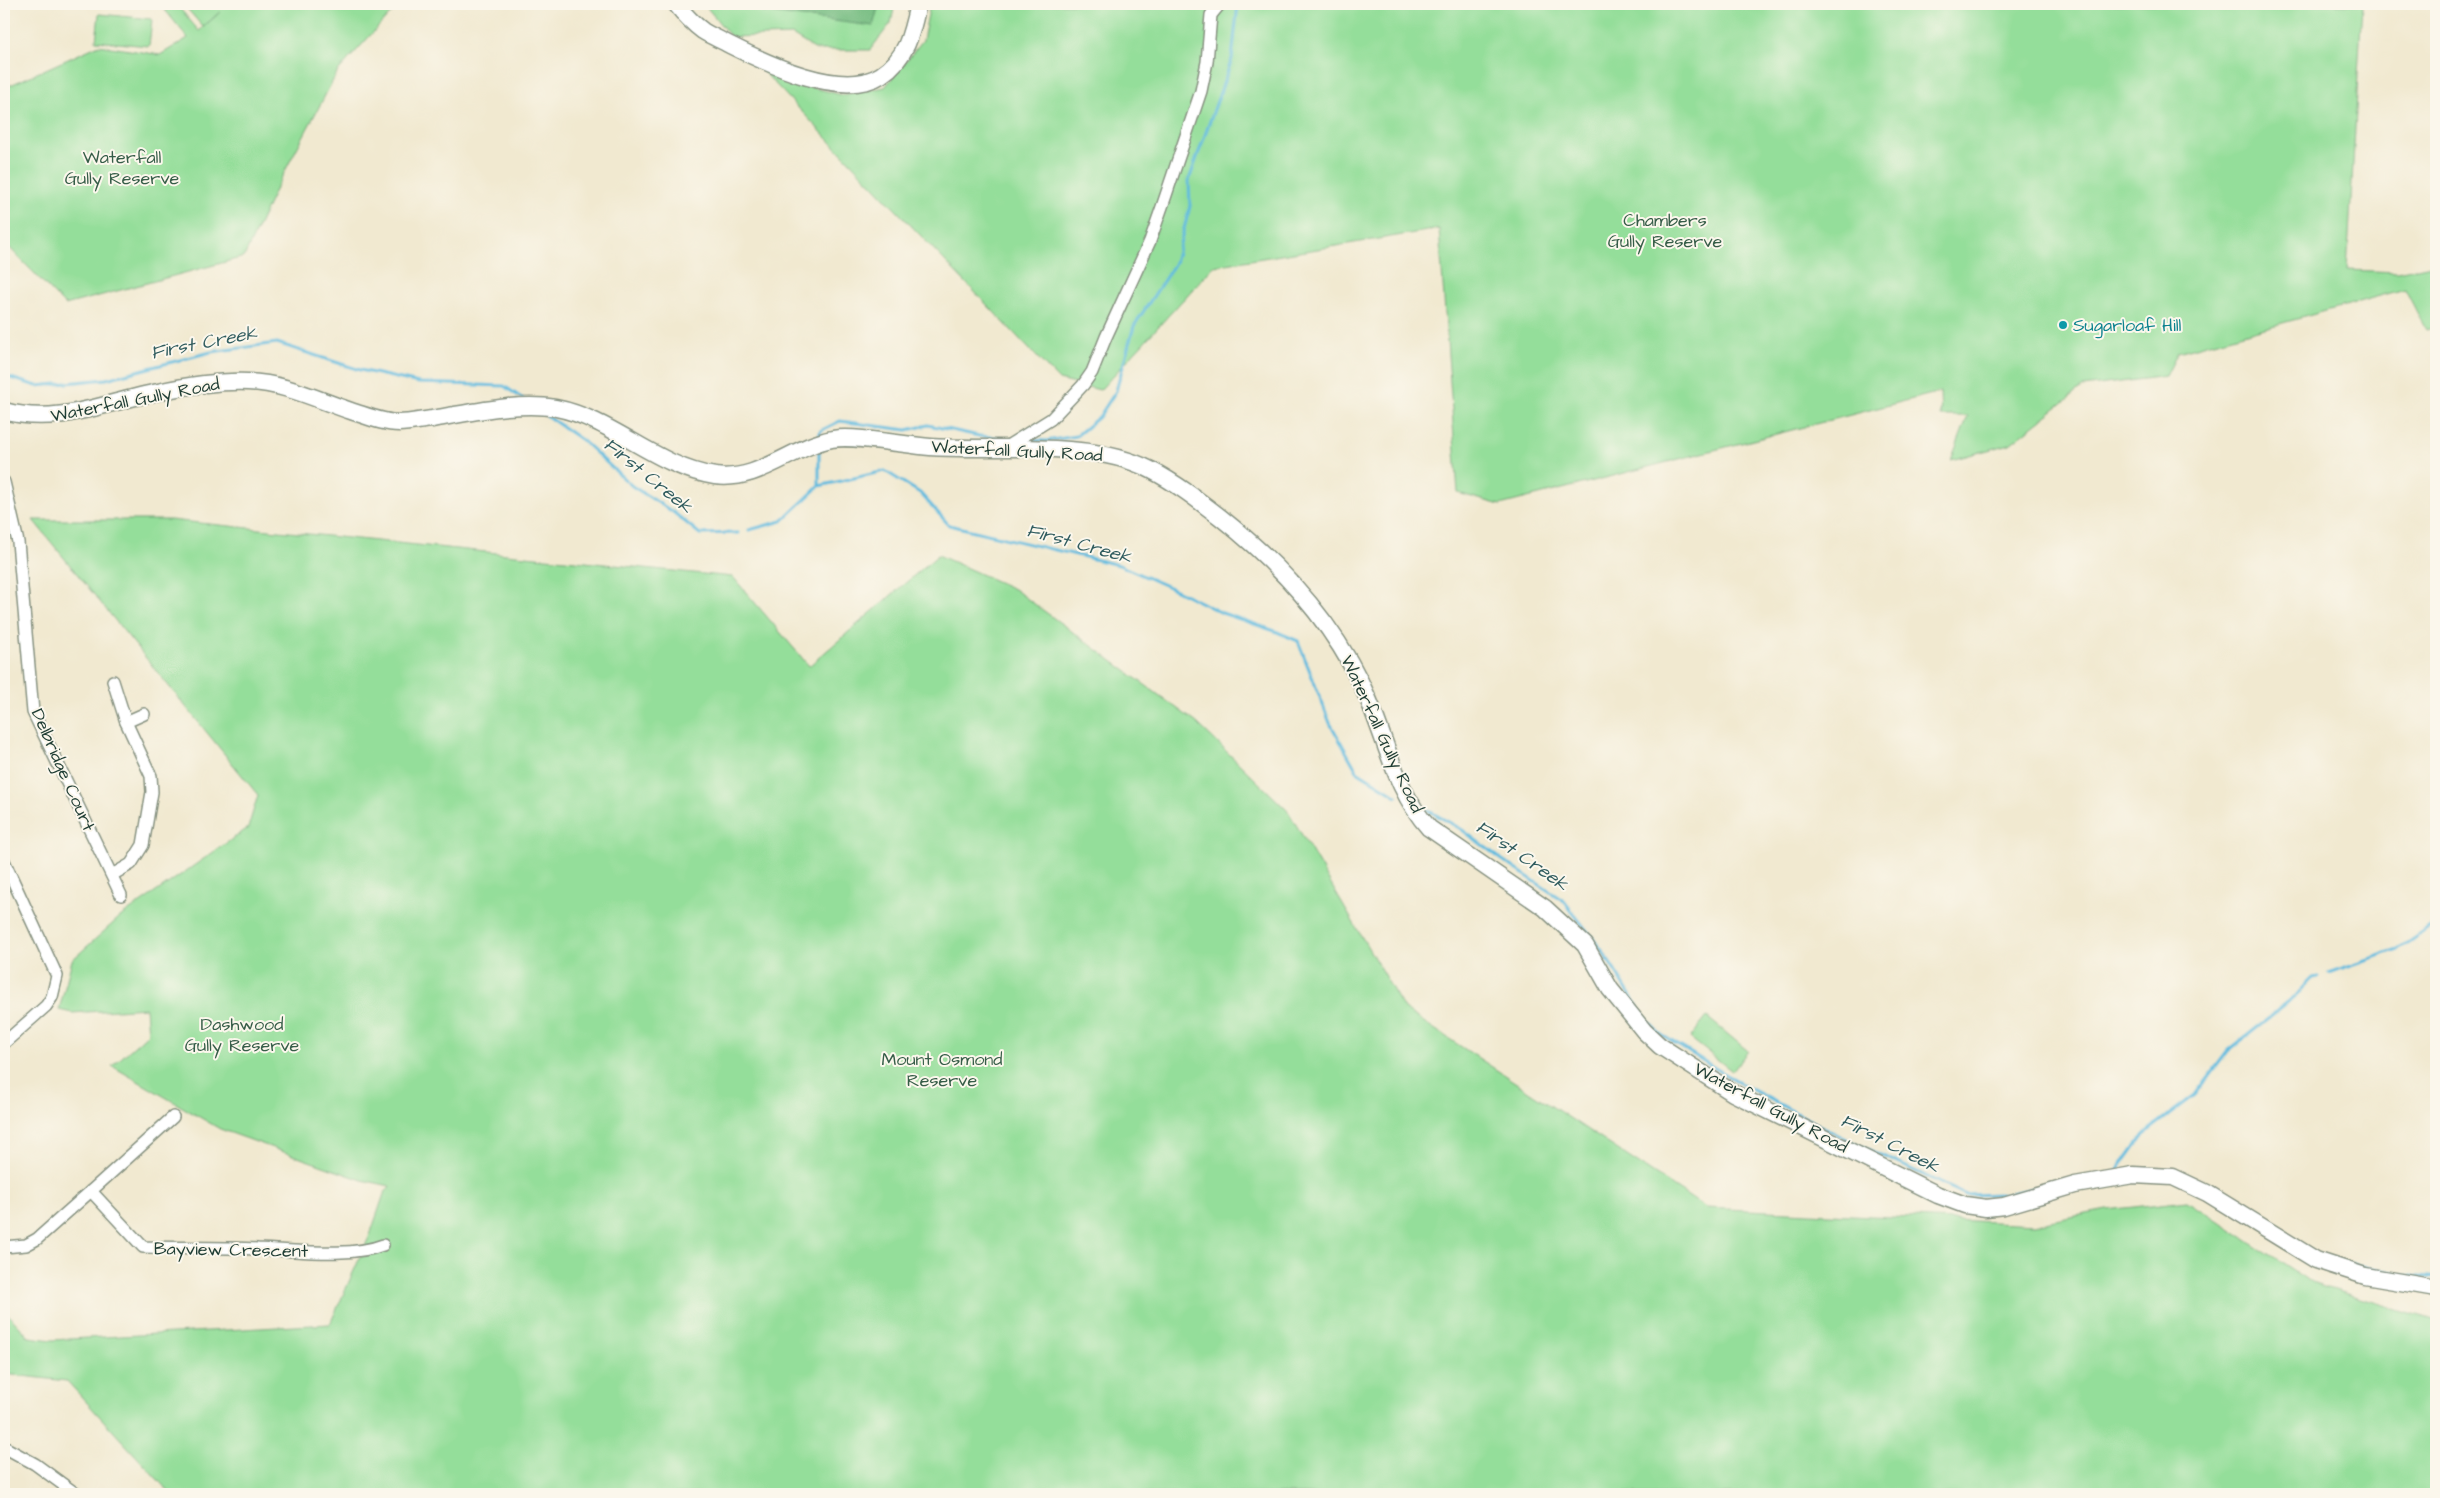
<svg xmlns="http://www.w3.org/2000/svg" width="2440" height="1498" font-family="'Architects Daughter',sans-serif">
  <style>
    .green { fill: #94de9a; stroke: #5a8e67 }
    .forest { fill: #77bd82; stroke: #4b7d5b }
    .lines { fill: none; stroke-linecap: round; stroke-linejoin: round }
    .stream { stroke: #61bbdf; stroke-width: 3 }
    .street-casing { stroke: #889382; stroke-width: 14 }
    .secondary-casing { stroke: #889382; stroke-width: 19 }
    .street { stroke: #fff; stroke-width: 11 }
    .secondary { stroke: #fff; stroke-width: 16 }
    .culture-dot { fill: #0f9aa8; stroke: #fbf7ec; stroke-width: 2 }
    .labels { text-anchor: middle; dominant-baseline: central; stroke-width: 4; stroke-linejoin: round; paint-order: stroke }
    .park-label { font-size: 18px; fill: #365d48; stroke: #fbf7ec }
    .culture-label { font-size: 18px; fill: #0d838f; stroke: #fbf7ec; text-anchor: start }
    .street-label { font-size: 18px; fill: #1f3d34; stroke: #fbf7ec }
    .water-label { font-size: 19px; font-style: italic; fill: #305c5f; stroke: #fbf7ec }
  </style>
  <rect width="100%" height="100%" fill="#fbf7ec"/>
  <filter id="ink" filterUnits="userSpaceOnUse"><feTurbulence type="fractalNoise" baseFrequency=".02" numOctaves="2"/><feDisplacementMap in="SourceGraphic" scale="10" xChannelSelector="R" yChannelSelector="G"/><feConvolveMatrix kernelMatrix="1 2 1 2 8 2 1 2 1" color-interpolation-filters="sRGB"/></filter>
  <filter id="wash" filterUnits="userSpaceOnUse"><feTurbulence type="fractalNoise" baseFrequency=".0096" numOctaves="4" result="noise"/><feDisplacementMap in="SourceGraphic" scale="20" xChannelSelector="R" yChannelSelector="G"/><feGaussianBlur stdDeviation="1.12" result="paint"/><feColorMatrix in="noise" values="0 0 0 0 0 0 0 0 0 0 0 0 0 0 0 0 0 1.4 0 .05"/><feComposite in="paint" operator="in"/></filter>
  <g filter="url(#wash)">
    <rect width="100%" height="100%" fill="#f1e9d0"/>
    <g class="green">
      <polygon points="160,4 176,4 199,31 220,12 203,27 183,4 405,4 389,15 338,71 277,186 244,257 65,305 4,242 4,88 99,45 160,55 188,38"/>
      <polygon points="704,4 895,4 891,23 870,50 816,50 792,35 731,37"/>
      <polygon points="930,4 2362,4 2347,270 2398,272 2436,264 2436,327 2426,330 2405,289 2178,352 2166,376 2083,387 2010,444 1951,460 1968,416 1941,416 1940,392 1500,505 1458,493 1439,229 1214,266 1100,390 1059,380 760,68 803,85 842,95 885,87 923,40"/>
      <polygon points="99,14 152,19 149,46 96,41"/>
      <polygon points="33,520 170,520 733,577 809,666 938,555 1014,589 1197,723 1288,811 1404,1009 1706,1208 2035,1224 2107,1210 2187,1201 2312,1283 2436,1321 2436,1494 171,1494 67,1381 4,1374 4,1310 29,1337 52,1340 330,1324 370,1235 384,1194 390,1186 362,1180 220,1129 112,1066 148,1034 146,1008 72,1013 59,1010 72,960 120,917 248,828 258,795"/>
      <polygon points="1707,1017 1748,1051 1732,1071 1690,1038"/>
    </g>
    <polygon class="forest" points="754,4 879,4 873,26 763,12"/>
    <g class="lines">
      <g class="stream">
        <polyline points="4,376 37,386 106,379 211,352 277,343 360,370 419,383 504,386 523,399"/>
        <polyline points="547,416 583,441 632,486 673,512 700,534 738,533"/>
        <polyline points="820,437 820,431 840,421 907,430 928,425 979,436 1003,438"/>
        <polyline points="1031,440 1046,441 1076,436 1099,417 1116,391 1134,326 1175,263 1190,206 1189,180 1232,59 1238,4"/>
        <polyline points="819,486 819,448"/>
        <polyline points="749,530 782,521 819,486 885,471 920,493 949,525 1119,565 1178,591 1222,613 1275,631 1298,641 1330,723 1357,771 1397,796"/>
        <polyline points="1422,807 1461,829 1501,859 1564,901 1601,949 1644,1017 1660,1034 1736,1081 1832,1132 1966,1195 2007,1194 2036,1188"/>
        <polyline points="2328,973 2398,949 2436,923"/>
        <polyline points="2118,1170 2144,1134 2195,1095 2228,1051 2289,1002 2313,978 2318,977"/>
        <polyline points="2214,1188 2260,1216"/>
        <polyline points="2353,1264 2401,1274 2436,1278"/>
      </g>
    </g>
  </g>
  <g filter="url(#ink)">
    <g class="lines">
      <g class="street-casing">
        <g id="street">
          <polyline points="1006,447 1051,419 1083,385 1092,372 1106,337 1150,241 1163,204 1201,91 1207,62 1211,15 1220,4"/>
          <polyline points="4,482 18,542 33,712 121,895"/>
          <polyline points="126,722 144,714"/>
          <polyline points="4,861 57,976 52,997 46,1006 4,1043"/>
          <polyline points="112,875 131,864 143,845 152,792 151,776 126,722 113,681"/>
          <polyline points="91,1191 173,1117"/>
          <path d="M4 1247 26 1245 37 1239 91 1191 143 1247C181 1248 219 1247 258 1249 294 1250 350 1258 383 1245"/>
          <polyline points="4,1447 35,1464 76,1494"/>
        </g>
      </g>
      <g class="secondary-casing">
        <g id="secondary">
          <path d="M676 4C684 14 692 23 703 31 711 36 721 40 730 45 766 63 842 100 881 75 907 58 912 32 918 4"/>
          <path d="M4 411C58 426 105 402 158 392 186 386 219 381 248 382 284 383 318 400 351 411 367 416 383 423 399 423 410 423 422 420 432 419 470 413 518 401 556 408 613 419 656 467 715 476 759 482 791 447 832 439 855 435 904 445 930 447 997 451 1091 439 1151 470 1176 483 1198 500 1220 517 1282 566 1338 627 1369 701 1387 744 1397 793 1429 828L1545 908 1585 945 1610 989 1644 1031 1660 1046 1733 1093 1938 1195 1965 1205 1986 1208 2004 1206 2075 1185 2133 1175 2173 1177 2207 1193 2316 1260 2365 1276 2436 1288"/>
        </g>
      </g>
      <use href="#street" class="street"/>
      <use href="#secondary" class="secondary"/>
    </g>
  </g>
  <circle class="culture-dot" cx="2063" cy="325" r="5"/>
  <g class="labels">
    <g class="park-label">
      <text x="122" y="157">Waterfall<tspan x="122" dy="21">Gully Reserve</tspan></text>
      <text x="1665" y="220">Chambers<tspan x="1665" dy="21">Gully Reserve</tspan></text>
      <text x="242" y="1024">Dashwood<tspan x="242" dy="21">Gully Reserve</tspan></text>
      <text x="942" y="1059">Mount Osmond<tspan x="942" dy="21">Reserve</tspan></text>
    </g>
    <g class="culture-label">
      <text x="2073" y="325">Sugarloaf Hill</text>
    </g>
    <g class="street-label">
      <text transform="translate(135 400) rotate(-11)">Waterfall Gully Road</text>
      <text transform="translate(1017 451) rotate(3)">Waterfall Gully Road</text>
      <text transform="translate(1382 734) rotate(65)">Waterfall Gully Road</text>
      <text transform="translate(63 770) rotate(66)">Delbridge Court</text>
      <text transform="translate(1771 1108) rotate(28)">Waterfall Gully Road</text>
      <text transform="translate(231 1250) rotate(1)">Bayview Crescent</text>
    </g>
    <g class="water-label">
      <text transform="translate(204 343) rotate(-11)">First Creek</text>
      <text transform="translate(648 476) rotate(39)">First Creek</text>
      <text transform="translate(1079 544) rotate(15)">First Creek</text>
      <text transform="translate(1522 856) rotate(35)">First Creek</text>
      <text transform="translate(1890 1144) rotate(27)">First Creek</text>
    </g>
  </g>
  <rect width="2440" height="1498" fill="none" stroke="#fbf7ec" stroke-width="20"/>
</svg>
